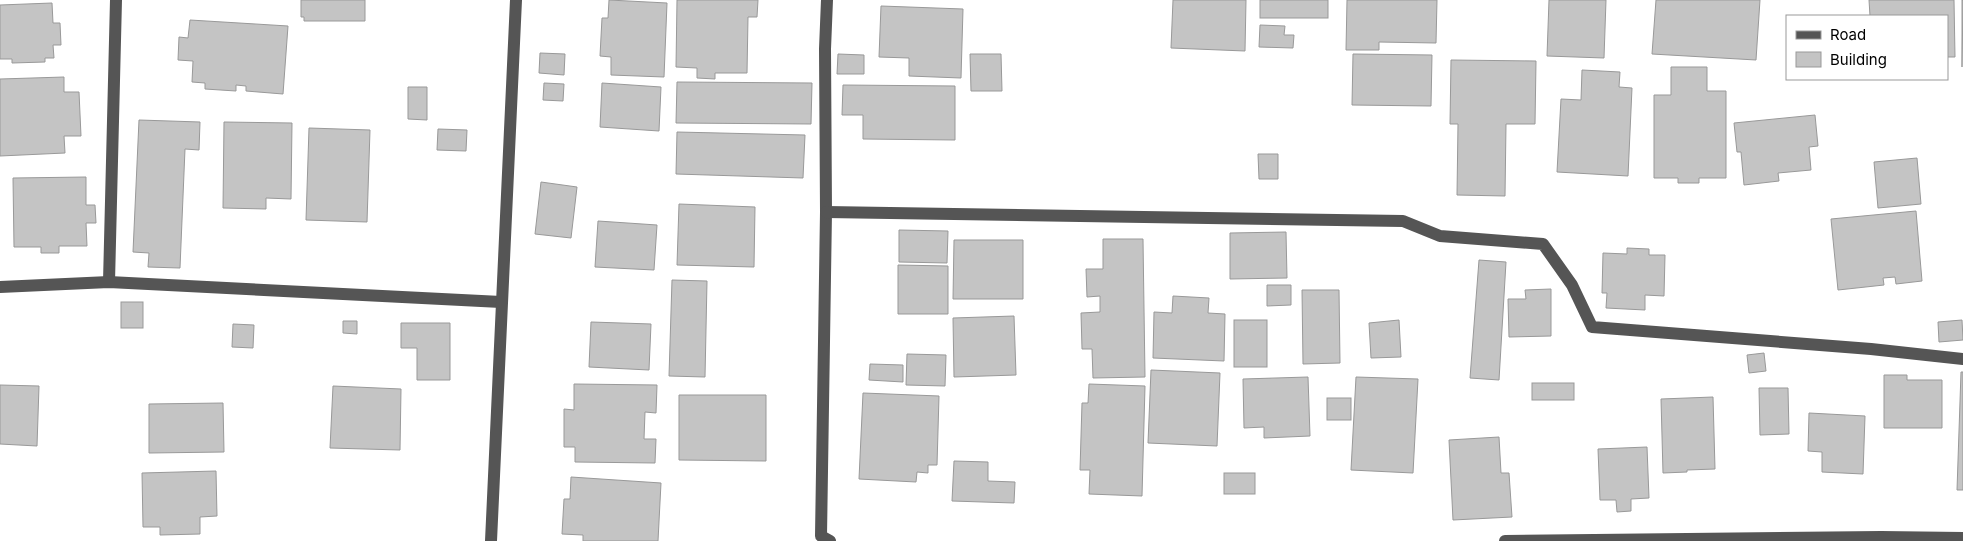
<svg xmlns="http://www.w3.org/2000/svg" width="1963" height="541" font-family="Inter,sans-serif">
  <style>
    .building { fill: #c4c4c4; stroke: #999 }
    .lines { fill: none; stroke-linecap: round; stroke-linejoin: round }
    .minor { stroke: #555; stroke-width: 12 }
  </style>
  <rect width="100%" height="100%" fill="#fff"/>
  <g class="building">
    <polygon points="301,0 365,0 365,21 304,21 304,17 301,17"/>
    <polygon points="609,0 667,3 664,77 611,75 611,57 600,56 602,18 608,18"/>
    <polygon points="677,0 758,0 757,17 748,17 747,73 715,73 715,79 697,78 697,68 676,67"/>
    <polygon points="1173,0 1246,0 1245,51 1171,48"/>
    <rect x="1260" y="0" width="68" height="18"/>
    <polygon points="1347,0 1437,0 1436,43 1379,42 1379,50 1346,50"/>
    <polygon points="1549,0 1606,0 1604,58 1547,56"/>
    <polygon points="1656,0 1760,0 1756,60 1652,54"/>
    <polygon points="1869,0 1954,0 1955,57 1947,57 1947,16 1870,16"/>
    <polygon points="1962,0 1963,0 1962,67"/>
    <polygon points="52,3 53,23 60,23 61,45 53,45 54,58 45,58 45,62 12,63 12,59 0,59 0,5"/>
    <polygon points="881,6 963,9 961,78 909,76 909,58 879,57"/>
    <polygon points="190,20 288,26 283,94 246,91 246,86 236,85 236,91 205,89 205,83 192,82 193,61 178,60 179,37 188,38"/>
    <polygon points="1260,25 1285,26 1284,35 1294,35 1293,48 1259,47"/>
    <polygon points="540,53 565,54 564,75 539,73"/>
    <polygon points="838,54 864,55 864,74 837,74"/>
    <polygon points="970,54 1001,54 1002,91 971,91"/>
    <polygon points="1353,54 1432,55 1431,106 1352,105"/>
    <polygon points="1451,60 1536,61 1535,124 1506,124 1505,196 1457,195 1458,124 1450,124"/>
    <polygon points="1671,67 1707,67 1707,91 1726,91 1726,178 1699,178 1699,183 1678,183 1678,178 1654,178 1654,95 1671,95"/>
    <polygon points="1582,70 1620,72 1619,87 1632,88 1628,176 1557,172 1561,99 1581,100"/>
    <polygon points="64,77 64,92 79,92 81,136 64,136 65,153 0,156 0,79"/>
    <polygon points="677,82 812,83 811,124 676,123"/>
    <polygon points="544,83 564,84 563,101 543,100"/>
    <polygon points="602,83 661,87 659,131 600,127"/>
    <polygon points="843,85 955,86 955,140 863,139 863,115 842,115"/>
    <polygon points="408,87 427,87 427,120 408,119"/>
    <polygon points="1815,115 1818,146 1809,147 1811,170 1778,173 1779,181 1744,185 1741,152 1737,152 1734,123"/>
    <polygon points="139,120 200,122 199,150 185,149 180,268 148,267 149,253 133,252"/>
    <polygon points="224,122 292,123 291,199 266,198 266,209 223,208"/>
    <polygon points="309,128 370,130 367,222 306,220"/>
    <polygon points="438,129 467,130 466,151 437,150"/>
    <polygon points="677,132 805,135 803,178 676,174"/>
    <polygon points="1258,154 1278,154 1278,179 1259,179"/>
    <polygon points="1917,158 1921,204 1878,208 1874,162"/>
    <polygon points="86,177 86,205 95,205 96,223 86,223 87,246 59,246 59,253 41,253 41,247 14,247 13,178"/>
    <polygon points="541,182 577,187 571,238 535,234"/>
    <polygon points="679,204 755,207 754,267 677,265"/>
    <polygon points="1916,211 1922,281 1896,284 1895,277 1883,278 1884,285 1838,290 1831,219"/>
    <polygon points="598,221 657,225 654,270 595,267"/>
    <polygon points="899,230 948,231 947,263 899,262"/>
    <polygon points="1286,232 1287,278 1230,279 1230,233"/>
    <polygon points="1103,239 1143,239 1145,377 1093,378 1092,349 1082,349 1081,313 1100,312 1100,296 1087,297 1086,269 1103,269"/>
    <polygon points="954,240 1023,240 1023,299 953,299"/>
    <polygon points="1627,248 1649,249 1649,255 1665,255 1664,296 1645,295 1645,310 1606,308 1607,293 1602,293 1603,253 1627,254"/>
    <polygon points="1479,260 1506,262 1499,380 1470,378"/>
    <polygon points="898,265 948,266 948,314 898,314"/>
    <polygon points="672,280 707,281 705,377 669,376"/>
    <polygon points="1267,285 1291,285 1291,305 1267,306"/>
    <polygon points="1551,289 1551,336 1509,337 1508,299 1526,299 1525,290"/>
    <polygon points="1302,290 1339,290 1340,363 1303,364"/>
    <polygon points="1173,296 1209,298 1208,313 1225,314 1224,361 1153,358 1154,312 1172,313"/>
    <rect x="121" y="302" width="22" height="26"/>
    <polygon points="1014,316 1016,375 954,377 953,318"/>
    <rect x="1234" y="320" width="33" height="47"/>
    <polygon points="1399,320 1401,357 1371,358 1369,323"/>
    <polygon points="1962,320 1963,340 1939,342 1938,322"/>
    <polygon points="343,321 357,321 357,334 343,333"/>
    <polygon points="591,322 651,324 649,370 589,367"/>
    <polygon points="401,323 450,323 450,380 417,380 417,348 401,348"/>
    <polygon points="233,324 254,325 253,348 232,347"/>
    <polygon points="1764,353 1766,371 1749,373 1747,355"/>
    <polygon points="907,354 946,355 945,386 906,385"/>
    <polygon points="870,364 903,365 903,382 869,380"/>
    <polygon points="1151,370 1220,373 1217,446 1148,443"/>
    <polygon points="1961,372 1963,372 1963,490 1957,490"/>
    <polygon points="1884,375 1907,375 1907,380 1942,380 1942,428 1884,428"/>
    <polygon points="1308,377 1310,436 1264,438 1264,427 1244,428 1243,379"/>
    <polygon points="1356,377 1418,379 1413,473 1351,470"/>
    <rect x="1532" y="383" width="42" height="17"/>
    <polygon points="574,384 657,385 656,413 645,412 644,439 656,439 655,463 575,462 575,447 564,447 564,409 574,410"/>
    <polygon points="1089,384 1145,386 1142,496 1089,494 1090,470 1080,470 1082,403 1088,403"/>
    <polygon points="0,385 39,386 37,446 0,444"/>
    <polygon points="333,386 401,389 400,450 330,448"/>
    <polygon points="1759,388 1788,388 1789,434 1760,435"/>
    <polygon points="863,393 939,396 937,465 928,465 928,473 917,472 916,482 859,479"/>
    <polygon points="679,395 766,395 766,461 679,460"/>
    <polygon points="1713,397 1715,469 1687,470 1687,472 1663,473 1661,399"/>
    <rect x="1327" y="398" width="24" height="22"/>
    <polygon points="223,403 224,452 149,453 149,404"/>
    <polygon points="1809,413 1865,416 1863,474 1822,472 1822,452 1808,451"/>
    <polygon points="1499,437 1501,473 1509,473 1512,517 1453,520 1449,440"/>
    <polygon points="1647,447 1649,498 1631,499 1631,511 1617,512 1616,500 1600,500 1598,449"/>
    <polygon points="954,461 988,462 988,481 1015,482 1014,503 952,501"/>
    <polygon points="216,471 217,516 200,517 200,534 160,535 160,527 143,527 142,473"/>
    <rect x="1224" y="473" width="31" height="21"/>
    <polygon points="571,477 661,483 658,541 583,541 583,535 562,534 564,499 570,499"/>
  </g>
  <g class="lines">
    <g class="minor">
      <polyline points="827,0 825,49 826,212 821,536 830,541"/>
      <polyline points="826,212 1403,221 1440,236 1543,244 1572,285 1592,327 1871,349 1963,359"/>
      <polyline points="109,282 116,0"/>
      <polyline points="0,287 109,282 501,302"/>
      <polyline points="491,541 516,0"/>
      <polyline points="1505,541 1881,537 1963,538"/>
    </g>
  </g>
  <rect x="1786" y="15" width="162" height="65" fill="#ffffff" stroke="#999999"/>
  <rect x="1796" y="31" width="25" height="8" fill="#555555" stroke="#999999"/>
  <text x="1830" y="40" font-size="15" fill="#000000">Road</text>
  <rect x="1796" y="52" width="25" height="15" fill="#c4c4c4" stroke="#999999"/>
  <text x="1830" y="65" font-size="15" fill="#000000">Building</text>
</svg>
